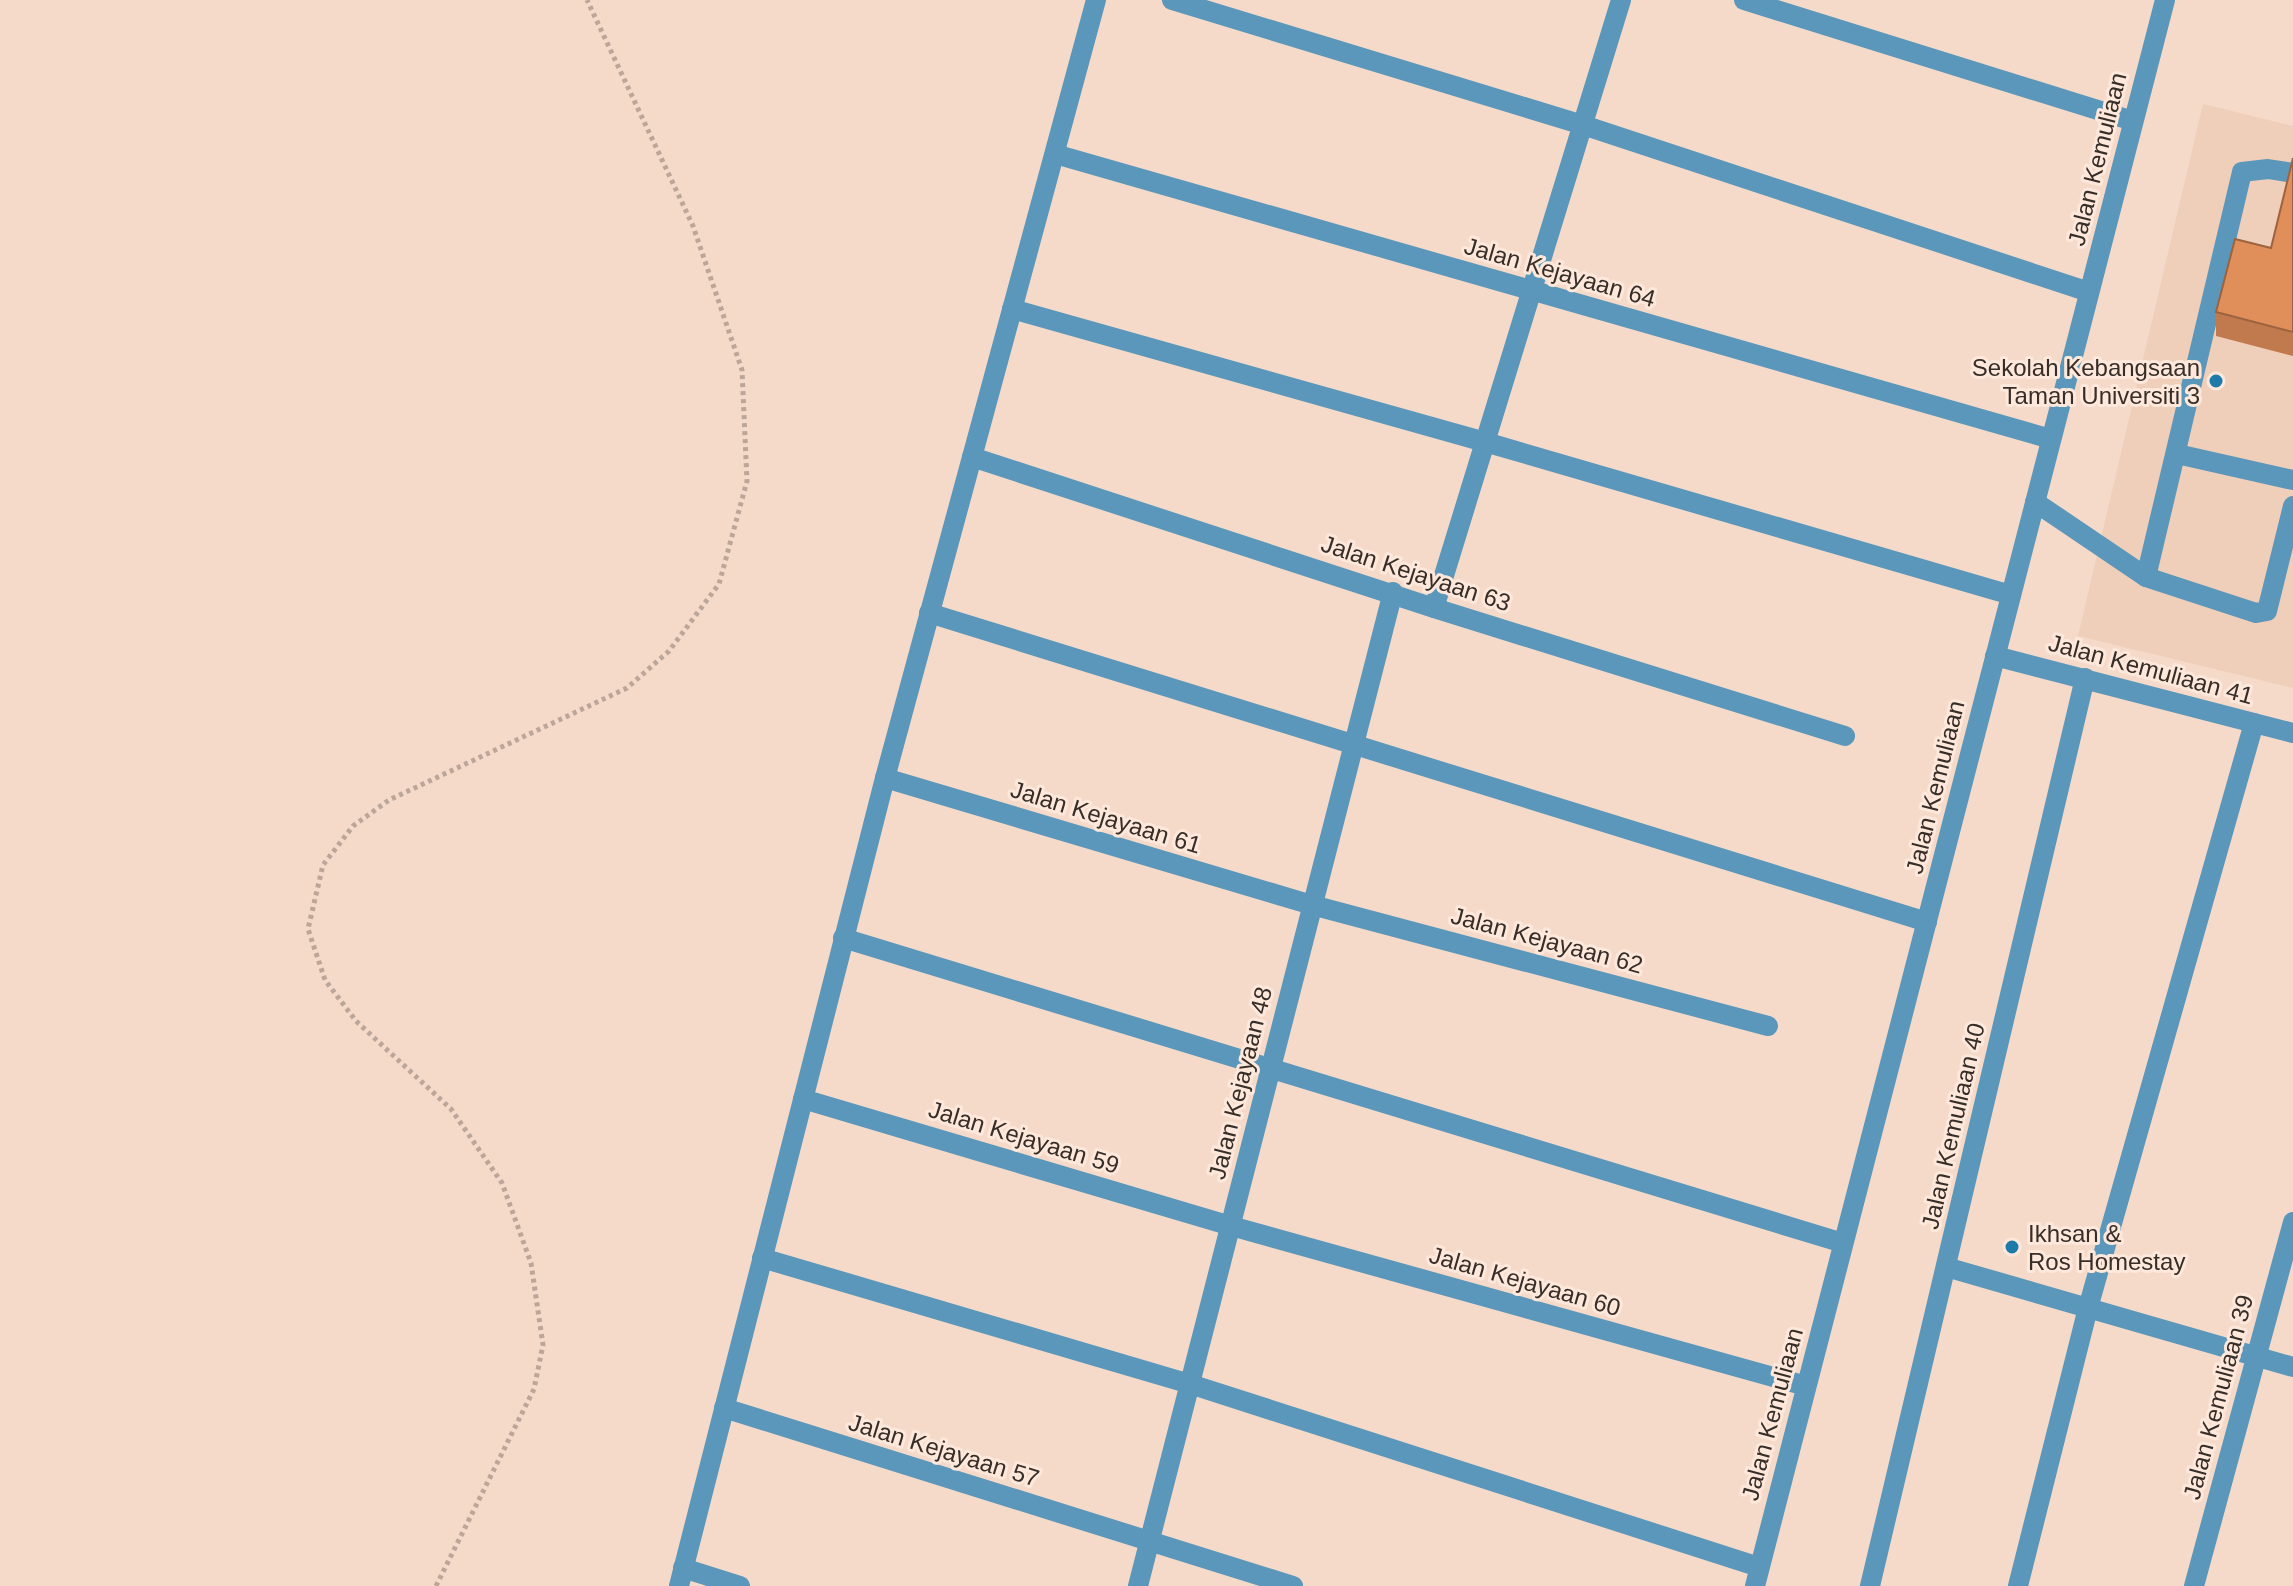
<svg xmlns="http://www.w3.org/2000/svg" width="2293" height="1586" font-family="Helvetica,sans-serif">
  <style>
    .built { fill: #efceba }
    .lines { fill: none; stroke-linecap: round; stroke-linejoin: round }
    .path { stroke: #bca699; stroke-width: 5; stroke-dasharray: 4 4; stroke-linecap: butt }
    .minor { stroke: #5b97ba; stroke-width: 20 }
    .wall { fill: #c17a4d }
    .building { fill: #e08e5a; stroke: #9d633f; stroke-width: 2 }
    .poi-dot { fill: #1e7aa8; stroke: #fee8db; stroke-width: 3 }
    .labels { text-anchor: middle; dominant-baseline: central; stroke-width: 6; stroke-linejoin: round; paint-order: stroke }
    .street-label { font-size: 24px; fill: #382e28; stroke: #fee8db }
    .poi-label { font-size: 24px; fill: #382e28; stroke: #fee8db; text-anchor: end }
  </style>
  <rect width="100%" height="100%" fill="#f5daca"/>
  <polygon class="built" points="2203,104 2293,126 2293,688 2078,636"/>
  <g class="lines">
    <polyline class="path" points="436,1586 534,1389 543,1345 531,1263 502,1183 451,1109 356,1021 325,980 308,929 323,865 353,826 389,800 627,688 669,651 719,584 747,481 742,370 693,226 587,0"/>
    <g class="minor">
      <polyline points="1172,0 1583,125 2089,292"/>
      <polyline points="1744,0 2133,121"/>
      <polyline points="1055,154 2051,439"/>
      <polyline points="1012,309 1485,442 2011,595"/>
      <polyline points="2177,454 2293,480"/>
      <polyline points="972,457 1434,608 1845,736"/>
      <polyline points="2035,502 2146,577 2256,613 2267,611 2293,506"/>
      <polyline points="2146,577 2242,172 2268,169 2293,173"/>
      <polyline points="1434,608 1621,0"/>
      <polyline points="929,613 1927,922"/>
      <polyline points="1995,656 2293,733"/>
      <polyline points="885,778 1312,905 1768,1026"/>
      <polyline points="843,938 1843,1243"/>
      <polyline points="803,1099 1231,1226 1806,1386"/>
      <polyline points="762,1258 1190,1384 1759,1567"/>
      <polyline points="1946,1267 2293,1367"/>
      <polyline points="724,1408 1293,1586"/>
      <polyline points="683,1568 740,1586"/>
      <polyline points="679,1586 885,778 1096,0"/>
      <polyline points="1138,1586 1393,592"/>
      <polyline points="1755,1586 2165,0"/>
      <polyline points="1870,1586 2085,678"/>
      <polyline points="2018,1586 2088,1308 2254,723"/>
      <polyline points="2194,1586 2293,1222"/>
    </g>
  </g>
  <polygon class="wall" points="2293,158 2293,356 2216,336 2216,312 2271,248"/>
  <polygon class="building" points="2293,158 2293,332 2216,312 2235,239 2271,248"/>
  <g class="poi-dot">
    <circle cx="2216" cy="381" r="8"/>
    <circle cx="2012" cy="1247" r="8"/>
  </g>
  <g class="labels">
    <g class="street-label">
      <text transform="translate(2097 159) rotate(-76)">Jalan Kemuliaan</text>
      <text transform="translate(1560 272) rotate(16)">Jalan Kejayaan 64</text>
      <text transform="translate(1416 573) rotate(18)">Jalan Kejayaan 63</text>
      <text transform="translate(2151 669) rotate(15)">Jalan Kemuliaan 41</text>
      <text transform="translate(1935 787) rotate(-76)">Jalan Kemuliaan</text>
      <text transform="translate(1106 817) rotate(17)">Jalan Kejayaan 61</text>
      <text transform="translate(1547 940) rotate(15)">Jalan Kejayaan 62</text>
      <text transform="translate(1240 1083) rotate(-76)">Jalan Kejayaan 48</text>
      <text transform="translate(1953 1126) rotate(-77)">Jalan Kemuliaan 40</text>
      <text transform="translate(1024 1137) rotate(17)">Jalan Kejayaan 59</text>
      <text transform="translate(1525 1281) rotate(16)">Jalan Kejayaan 60</text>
      <text transform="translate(2218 1397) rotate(-75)">Jalan Kemuliaan 39</text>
      <text transform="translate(1772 1414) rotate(-75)">Jalan Kemuliaan</text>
      <text transform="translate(944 1450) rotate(17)">Jalan Kejayaan 57</text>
    </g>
    <g class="poi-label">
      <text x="2200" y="367">Sekolah Kebangsaan<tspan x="2200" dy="28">Taman Universiti 3</tspan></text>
      <text x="2028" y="1233" text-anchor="start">Ikhsan &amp;<tspan x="2028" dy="28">Ros Homestay</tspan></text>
    </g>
  </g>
</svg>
